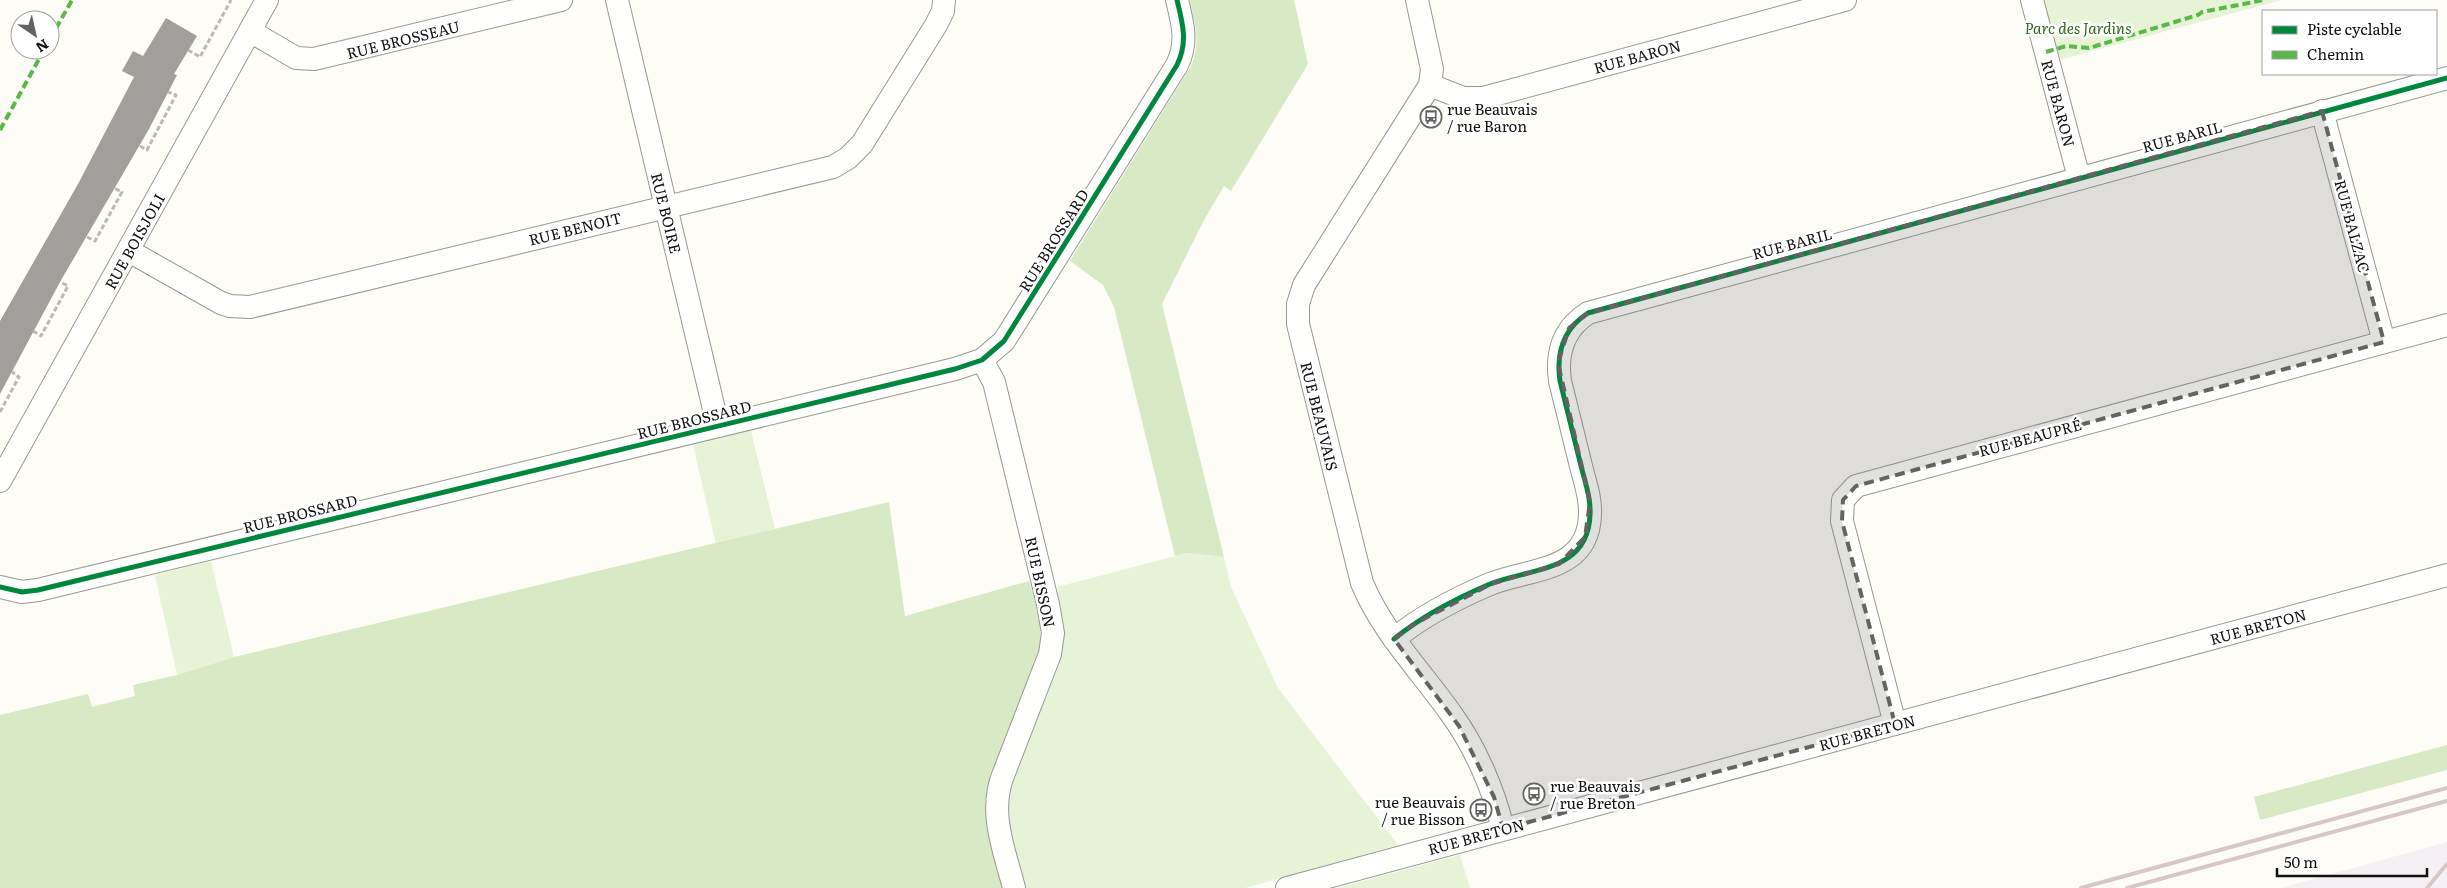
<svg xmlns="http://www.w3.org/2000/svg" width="2447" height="888" font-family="Literata,serif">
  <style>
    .industrial { fill: #f5f0f3 }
    .green { fill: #e7f3d7 }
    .forest { fill: #d8eac5 }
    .building { fill: #a19f9c }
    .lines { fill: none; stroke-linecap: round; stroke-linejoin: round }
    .street-casing { stroke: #979795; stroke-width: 24 }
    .path { stroke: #b9b9b8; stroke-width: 3; stroke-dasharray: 5 2.5; stroke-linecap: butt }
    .street { stroke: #fffffe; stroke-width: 22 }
    .rail { stroke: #d9c6c7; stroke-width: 4 }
    .quiet { stroke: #58b947; stroke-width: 4; stroke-dasharray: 8 4; stroke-linecap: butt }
    .cycleway-casing { stroke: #fff; stroke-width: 8 }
    .cycleway { stroke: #00873e; stroke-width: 5 }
    .marked { fill: #646362; fill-opacity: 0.2; stroke: #646362; stroke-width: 4; stroke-dasharray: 10 6; stroke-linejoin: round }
    .labels { text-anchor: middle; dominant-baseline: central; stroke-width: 5; stroke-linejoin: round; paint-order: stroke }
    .park-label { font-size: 15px; font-style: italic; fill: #2f6b1f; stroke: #fff }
    .street-label { font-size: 15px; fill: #111; stroke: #fff }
    .poi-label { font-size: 15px; fill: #111; stroke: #fff; text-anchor: start }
  </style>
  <rect width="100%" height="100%" fill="#fdfcf7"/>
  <polygon class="industrial" points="2447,842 2447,888 2281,888"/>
  <g class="green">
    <polygon points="2043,0 2282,0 2059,60"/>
    <polygon points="751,431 775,529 716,544 693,445"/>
    <polygon points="1187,553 1224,557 1231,587 1278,688 1398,845 1245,888 1025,888 1006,809 1009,790 1062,651 1063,626 1057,587"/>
    <polygon points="211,561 234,657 177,675 155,575"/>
    <polygon points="1460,855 1470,888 1337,888"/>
  </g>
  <g class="forest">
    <path d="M1190 0H1294L1308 64 1231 191 1224 186 1203 222 1162 304 1224 557 1187 553 1175 556 1114 307 1103 285 1070 261 1191 66C1201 41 1195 26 1190 0Z"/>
    <path d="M889 502 905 616 1029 581C1039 612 1045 630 1036 663L993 771 985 800 990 844 1002 888H0V715L88 694 92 707 135 696 133 685 177 675 234 657Z"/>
    <polygon points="2447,745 2447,770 2260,820 2254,797"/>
  </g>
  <polygon class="building" points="166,18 197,36 174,74 177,75 149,129 60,282 0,394 0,321 78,184 134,77 122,71 133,51 143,56"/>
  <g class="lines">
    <g class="street-casing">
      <g id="street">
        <polyline points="617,0 718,426"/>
        <path d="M1417 0 1432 69 1430 85 1304 285 1298 304V324L1362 583C1383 633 1421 671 1452 715 1475 747 1494 790 1503 829"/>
        <polyline points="2032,0 2079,178"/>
        <polyline points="250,31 296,58 314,59 561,0"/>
        <polyline points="1430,85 1463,98 1483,98 1845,0"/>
        <polyline points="2322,111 2384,342"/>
        <polyline points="129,251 221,303 230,306 250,307 833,167 848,158 862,144 936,25 943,11 944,0"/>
        <path d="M982 360 994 382 1048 604 1053 633 1050 654 1002 778C989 815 1005 852 1014 888"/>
        <polyline points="0,481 267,0"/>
        <path d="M0 587 22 592 38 590 955 369 982 360 1004 341 1177 65C1188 43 1183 24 1177 0"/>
        <path d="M1394 639C1422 616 1457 598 1490 584 1529 568 1588 573 1590 515 1591 498 1585 482 1581 466 1574 438 1567 409 1560 381 1556 353 1563 329 1588 313L2447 78"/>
        <polyline points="1895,724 1842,521 1843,500 1856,486 2447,325"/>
        <polyline points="1287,888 2447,575"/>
      </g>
    </g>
    <g class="path">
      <polyline points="188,50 200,57 231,0"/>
      <polyline points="140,146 147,150 176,95 168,92"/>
      <polyline points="87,237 95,241 122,192 114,188"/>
      <polyline points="33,331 41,336 68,286 60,282"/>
      <polyline points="0,412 19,377 12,372"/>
    </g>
    <use href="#street" class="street"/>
    <g class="rail">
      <polyline points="2081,888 2447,788"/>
      <polyline points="2127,888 2447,801"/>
      <polyline points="2427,888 2447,864"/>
    </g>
    <g class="quiet">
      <polyline points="50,39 72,0"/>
      <polyline points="2046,52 2066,46 2089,48 2198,15 2202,12 2264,0"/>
      <polyline points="0,130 44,50"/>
    </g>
    <g class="cycleway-casing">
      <g id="cycleway">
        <path d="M0 587 22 592 38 590 955 369 982 360 1004 341 1177 65C1188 43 1183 24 1177 0"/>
        <path d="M1394 639C1422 616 1457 598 1490 584 1529 568 1588 573 1590 515 1591 498 1585 482 1581 466 1574 438 1567 409 1560 381 1556 353 1563 329 1588 313L2447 78"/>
      </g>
    </g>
    <use href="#cycleway" class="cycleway"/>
  </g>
  <path class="marked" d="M2322 111 2384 342 1856 486 1843 500 1842 521 1895 724 1503 829 1494 797 1459 726 1394 639 1414 624 1491 584 1559 564 1585 537 1590 502 1558 363 1569 328 1588 313Z"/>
  <defs>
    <g id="bus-ring" transform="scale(1.125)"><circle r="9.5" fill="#fff" stroke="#646362" stroke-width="1.5"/><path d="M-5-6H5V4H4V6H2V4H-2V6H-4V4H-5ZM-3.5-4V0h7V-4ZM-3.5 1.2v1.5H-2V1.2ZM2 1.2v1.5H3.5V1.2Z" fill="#646362"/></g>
  </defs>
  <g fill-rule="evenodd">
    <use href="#bus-ring" x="1431" y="117"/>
    <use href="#bus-ring" x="1534" y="794"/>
    <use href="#bus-ring" x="1481" y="810"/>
  </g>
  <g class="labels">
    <g class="park-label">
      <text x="2078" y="27">Parc des Jardins</text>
    </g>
    <g class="street-label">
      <text transform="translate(403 39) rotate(-14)">RUE BROSSEAU</text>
      <text transform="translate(1637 56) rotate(-15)">RUE BARON</text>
      <text transform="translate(2059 103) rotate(75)">RUE BARON</text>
      <text transform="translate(2182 136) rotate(-15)">RUE BARIL</text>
      <text transform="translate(667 213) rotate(76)">RUE BOIRE</text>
      <text transform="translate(2353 226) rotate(75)">RUE BALZAC</text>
      <text transform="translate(575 228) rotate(-14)">RUE BENOIT</text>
      <text transform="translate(1053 240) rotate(-58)">RUE BROSSARD</text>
      <text transform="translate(134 241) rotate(-61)">RUE BOISJOLI</text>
      <text transform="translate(1792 243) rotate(-15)">RUE BARIL</text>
      <text transform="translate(1320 416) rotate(76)">RUE BEAUVAIS</text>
      <text transform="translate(694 419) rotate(-14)">RUE BROSSARD</text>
      <text transform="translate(2030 437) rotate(-15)">RUE BEAUPRÉ</text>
      <text transform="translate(300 513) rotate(-14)">RUE BROSSARD</text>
      <text transform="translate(1041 582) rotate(78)">RUE BISSON</text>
      <text transform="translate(2258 626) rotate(-15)">RUE BRETON</text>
      <text transform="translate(1867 732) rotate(-15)">RUE BRETON</text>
      <text transform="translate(1476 836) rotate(-15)">RUE BRETON</text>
    </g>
    <g class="poi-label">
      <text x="1447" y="108">rue Beauvais<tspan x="1447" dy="17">/ rue Baron</tspan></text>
      <text x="1550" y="785">rue Beauvais<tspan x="1550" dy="17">/ rue Breton</tspan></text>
      <text x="1465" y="801" text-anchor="end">rue Beauvais<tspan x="1465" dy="17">/ rue Bisson</tspan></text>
    </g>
  </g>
  <rect x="2262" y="10" width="175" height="65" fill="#ffffff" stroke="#a0a0a0"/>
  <rect x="2272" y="26" width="25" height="8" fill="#00873e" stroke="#a0a0a0"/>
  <text x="2307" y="35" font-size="15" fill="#111111">Piste cyclable</text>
  <rect x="2272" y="51" width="25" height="8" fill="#58b947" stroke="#a0a0a0"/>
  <text x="2307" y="60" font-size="15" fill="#111111">Chemin</text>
  <g transform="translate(35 35) rotate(146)"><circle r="24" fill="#ffffff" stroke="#a0a0a0"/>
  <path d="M0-4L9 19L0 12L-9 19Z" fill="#646362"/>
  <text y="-8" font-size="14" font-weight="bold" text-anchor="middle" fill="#111111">N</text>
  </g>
  <path d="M2277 868v8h150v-8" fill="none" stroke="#111111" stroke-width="2.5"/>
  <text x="2284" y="868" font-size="15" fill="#111111" stroke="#ffffff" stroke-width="4" paint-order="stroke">50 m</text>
</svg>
